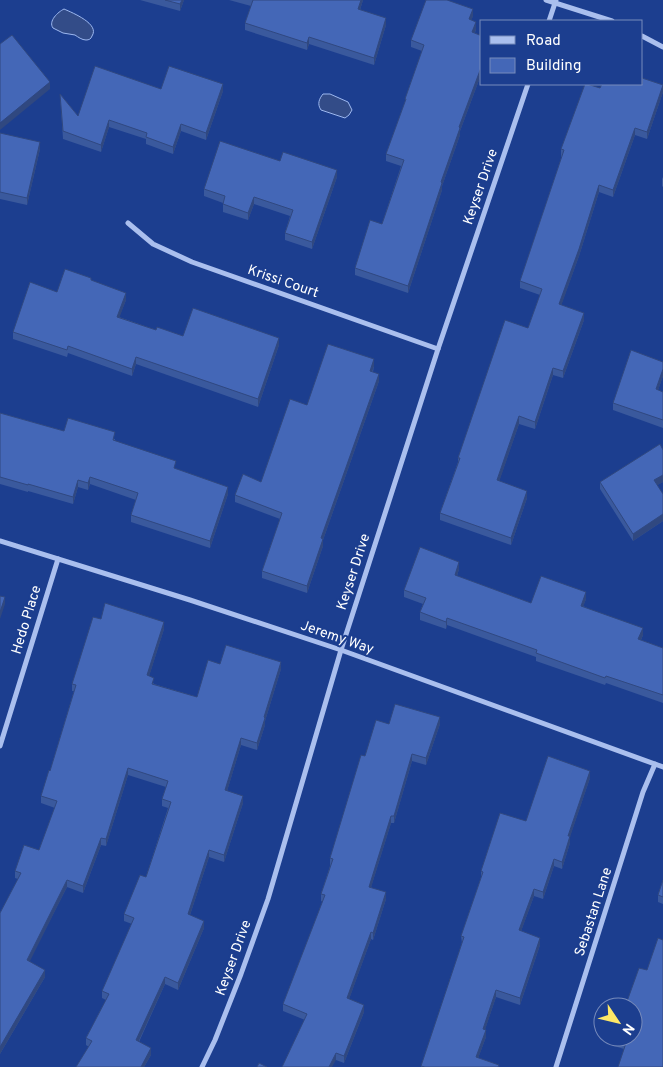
<svg xmlns="http://www.w3.org/2000/svg" width="663" height="1067" font-family="Overpass,sans-serif">
  <style>
    .water { fill: #334c88; stroke: #9db8f0 }
    .lines { fill: none; stroke-linecap: round; stroke-linejoin: round }
    .minor { stroke: #aabfee; stroke-width: 5 }
    .wall { fill: #3a599d }
    .shaded-wall { fill: #304880 }
    .building { fill: #4467b7; stroke: #304880 }
    .labels { text-anchor: middle; dominant-baseline: central; stroke-width: 4; stroke-linejoin: round; paint-order: stroke }
    .street-label { font-size: 14px; fill: #fff; stroke: #1c3e8f }
  </style>
  <rect width="100%" height="100%" fill="#1c3e8f"/>
  <g class="water">
    <path d="M64 9C73 13 100 24 92 36 91 39 89 40 86 40 82 40 78 37 75 35 71 34 67 34 63 33 60 31 56 30 53 28 48 21 58 12 64 9Z"/>
    <path d="M323 94H330L348 102 352 110 349 115 345 118 321 110C317 104 319 99 323 94Z"/>
  </g>
  <g class="lines">
    <g class="minor">
      <polyline points="546,0 612,21"/>
      <polyline points="549,21 556,0"/>
      <polyline points="642,36 663,47"/>
      <polyline points="128,223 153,244 192,262 438,349"/>
      <polyline points="0,541 190,600 341,650 663,767"/>
      <polyline points="0,746 58,559"/>
      <polyline points="202,1067 215,1040 241,974 268,899 341,650 438,349 528,84"/>
      <polyline points="556,1067 643,792 655,764"/>
    </g>
  </g>
  <g class="wall">
    <polygon points="140,0 184,0 180,11"/>
    <polygon points="229,0 363,0 360,10 386,25 374,65 309,44 307,50 245,30 245,23 251,6"/>
    <polygon points="473,16 471,20 476,29 475,33 482,36 482,72 460,131 460,135 442,186 442,190 408,293 355,275 355,268 382,224 401,166 386,161 386,154 405,102 405,99 422,51 411,47 411,40"/>
    <polygon points="600,88 663,92 647,139 635,135 613,197 599,192 579,256 561,305 584,320 563,378 553,375 535,429 519,424 499,481 527,498 511,545 440,520 440,513 458,462 458,458 528,328 540,295 520,288 520,281 562,157 561,157 561,149"/>
    <polygon points="161,89 223,91 206,140 181,131 173,154 146,144 146,139 109,127 101,152 63,139 60,94 78,116"/>
    <polygon points="0,133 40,149 27,205 0,199"/>
    <polygon points="280,161 337,177 312,249 285,240 285,233 290,216 254,204 248,220 223,212 223,203 204,196 204,189"/>
    <polygon points="663,177 663,187 662,186 662,179"/>
    <polygon points="91,280 126,300 119,317 156,330 183,336 279,345 258,407 136,364 132,376 68,353 67,357 13,339 13,332 57,292"/>
    <polygon points="663,362 663,376 658,390 663,392 663,428 613,410 613,403"/>
    <polygon points="374,366 373,372 379,381 323,540 323,546 307,593 262,578 262,571 280,519 235,502 235,495 261,482 307,405"/>
    <polygon points="0,413 64,431 115,439 115,441 228,494 210,548 131,522 131,515 136,500 90,484 88,490 78,487 73,504 28,491 28,492 0,484"/>
    <polygon points="663,450 663,482 657,485 663,494 663,521 633,541 600,489 600,482"/>
    <polygon points="459,569 457,576 531,603 586,599 583,606 643,635 641,640 663,648 663,703 606,683 605,685 536,661 536,657 447,625 446,629 420,620 420,612 423,604 404,597 404,590"/>
    <polygon points="101,619 164,629 149,676 154,684 197,697 220,664 281,669 265,721 265,725 257,750 241,745 227,791 243,803 224,862 209,857 190,915 204,928 178,990 165,984 139,1042 151,1055 144,1067 76,1067 89,1047 86,1045 86,1038 106,1000 102,998 102,991 132,924 124,921 124,914 146,877 168,808 162,806 162,799 166,787 128,775 106,846 101,845 83,893 67,887 29,961 45,977 0,1054 0,913 18,879 15,878 15,871 39,850 55,808 41,803 41,796 50,771 74,691 72,691 72,684"/>
    <polygon points="389,724 440,724 426,765 412,761 394,823 391,823 371,887 386,899 373,940 371,939 349,999 364,1012 344,1063 336,1060 305,1020 283,1011 283,1004 323,902 321,901 321,894 330,866 330,858 365,756"/>
    <polygon points="590,778 570,836 570,843 562,869 554,866 543,899 534,896 521,931 540,945 520,1005 496,997 485,1029 486,1037 478,1058 499,1067 421,1067 462,943 461,936 481,878 481,871 526,821"/>
    <polygon points="663,880 663,904 658,902 658,895"/>
    <polygon points="647,970 624,1049 614,1046 614,1039"/>
  </g>
  <g class="shaded-wall">
    <polygon points="182,0 184,0 180,11 180,4"/>
    <polygon points="361,0 363,0 358,16 358,9"/>
    <polygon points="473,9 473,16 469,27 469,19"/>
    <polygon points="386,18 386,25 374,65 374,58"/>
    <polygon points="476,22 476,29 472,40 472,32"/>
    <polygon points="309,37 309,44 307,50 307,43"/>
    <polygon points="482,65 482,72 460,131 460,135 442,186 442,190 408,293 408,286 441,182 459,127"/>
    <polygon points="50,82 50,89 0,130 0,123"/>
    <polygon points="223,84 223,91 206,140 206,133"/>
    <polygon points="663,85 663,92 647,139 647,132"/>
    <polygon points="109,120 109,127 101,152 101,145"/>
    <polygon points="181,124 181,131 173,154 173,147"/>
    <polygon points="635,128 635,135 613,197 613,190"/>
    <polygon points="40,142 40,149 27,205 27,198"/>
    <polygon points="337,170 337,177 312,249 312,242"/>
    <polygon points="599,185 599,192 579,256 559,312 559,304"/>
    <polygon points="254,197 254,204 248,220 248,213"/>
    <polygon points="126,293 126,300 117,324 117,317"/>
    <polygon points="584,313 584,320 563,378 563,371"/>
    <polygon points="279,338 279,345 258,407 258,399"/>
    <polygon points="136,357 136,364 132,376 132,369"/>
    <polygon points="374,359 374,366 370,378 370,371"/>
    <polygon points="553,368 553,375 535,429 535,422"/>
    <polygon points="663,369 663,376 656,396 656,389"/>
    <polygon points="379,374 379,381 323,540 323,546 307,593 307,586 321,538"/>
    <polygon points="519,416 519,424 497,488 497,480"/>
    <polygon points="663,475 663,482 654,487 654,480"/>
    <polygon points="90,477 90,484 88,490 88,483"/>
    <polygon points="78,480 78,487 73,504 73,497"/>
    <polygon points="228,487 228,494 210,548 210,541"/>
    <polygon points="527,491 527,498 511,545 511,538"/>
    <polygon points="663,514 663,521 633,541 633,534"/>
    <polygon points="459,562 459,569 455,582 455,575"/>
    <polygon points="586,592 586,599 581,613 581,606"/>
    <polygon points="5,597 5,604 0,619 0,612"/>
    <polygon points="447,618 447,625 446,629 446,622"/>
    <polygon points="164,622 164,629 147,683 147,675"/>
    <polygon points="643,628 643,635 638,647 638,639"/>
    <polygon points="281,662 281,669 265,721 265,725 257,750 257,743 264,717"/>
    <polygon points="440,717 440,724 426,765 426,758"/>
    <polygon points="241,738 241,745 225,798 225,790"/>
    <polygon points="412,754 412,761 394,823 394,816"/>
    <polygon points="128,768 128,775 106,846 106,839"/>
    <polygon points="590,771 590,778 568,843 568,836"/>
    <polygon points="243,796 243,803 224,862 224,855"/>
    <polygon points="391,816 391,823 369,894 369,887"/>
    <polygon points="570,836 570,843 562,869 562,862"/>
    <polygon points="101,838 101,845 83,893 83,886"/>
    <polygon points="209,850 209,857 188,921 188,914"/>
    <polygon points="554,859 554,866 543,899 543,892"/>
    <polygon points="67,880 67,887 27,967 27,960"/>
    <polygon points="534,889 534,896 519,937 519,930"/>
    <polygon points="386,892 386,899 373,940 373,933"/>
    <polygon points="204,921 204,928 178,990 178,983"/>
    <polygon points="371,932 371,939 347,1005 347,998"/>
    <polygon points="540,938 540,945 520,1005 520,998"/>
    <polygon points="45,970 45,977 0,1054 0,1047"/>
    <polygon points="165,977 165,984 136,1047 136,1040"/>
    <polygon points="496,990 496,997 483,1036 483,1029"/>
    <polygon points="364,1005 364,1012 344,1063 344,1056"/>
    <polygon points="486,1030 486,1037 476,1064 476,1057"/>
    <polygon points="151,1048 151,1055 144,1067 141,1067"/>
    <polygon points="336,1053 336,1060 332,1067 329,1067"/>
  </g>
  <g class="building">
    <polygon points="165,0 182,0 180,4"/>
    <polygon points="253,0 361,0 358,9 386,18 374,58 309,37 307,43 245,23"/>
    <polygon points="426,0 447,0 473,9 469,19 476,22 472,32 482,36 482,65 459,127 460,128 441,182 442,183 408,286 355,268 370,220 382,224 404,160 386,154 406,99 405,99 424,45 411,40"/>
    <polygon points="12,35 50,82 0,123 0,44"/>
    <polygon points="95,66 161,89 169,66 223,84 206,133 181,124 173,147 146,137 147,133 109,120 101,145 63,131 60,94 78,116"/>
    <polygon points="642,78 663,85 647,132 635,128 613,190 599,185 579,249 559,304 584,313 563,371 553,368 535,422 519,416 497,480 527,491 511,538 440,513 460,458 458,458 505,320 528,328 542,289 520,281 564,150 561,149 585,84 587,84 600,88 602,84 642,84"/>
    <polygon points="0,133 40,142 27,198 0,192"/>
    <polygon points="220,141 280,161 283,152 337,170 312,242 285,233 293,210 254,197 248,213 223,204 225,196 204,189"/>
    <polygon points="65,269 91,278 91,280 126,293 117,317 156,330 157,327 183,336 193,308 279,338 258,399 136,357 132,369 68,346 67,350 13,332 30,282 57,292"/>
    <polygon points="328,344 374,359 370,371 379,374 321,538 323,539 307,586 262,571 282,513 235,495 243,474 261,482 290,399 307,405"/>
    <polygon points="631,350 663,362 663,369 656,389 663,392 663,420 613,403"/>
    <polygon points="0,413 64,431 68,418 115,432 113,440 176,461 174,468 228,487 210,541 131,515 138,493 90,477 88,483 78,480 73,497 28,484 28,485 0,477"/>
    <polygon points="660,444 663,450 663,475 654,480 663,494 663,514 633,534 600,482"/>
    <polygon points="420,547 459,562 455,575 531,603 541,576 586,592 581,606 643,628 638,639 663,648 663,695 606,676 605,678 536,653 537,650 447,618 446,622 420,612 426,598 404,590"/>
    <polygon points="0,596 5,597 0,612"/>
    <polygon points="105,603 164,622 147,675 154,678 152,684 197,697 208,660 220,664 226,645 281,662 264,717 265,718 257,743 241,738 225,790 243,796 224,855 209,850 188,914 204,921 178,983 165,977 136,1040 151,1048 141,1067 76,1067 92,1041 86,1038 109,994 102,991 134,918 124,914 140,875 146,877 171,802 162,799 168,781 128,768 106,839 101,838 83,886 67,880 27,960 45,970 0,1047 0,913 21,873 15,871 24,845 39,850 57,801 41,796 49,770 50,771 76,685 72,684 93,617 101,619"/>
    <polygon points="395,704 440,717 426,758 412,754 394,816 391,816 369,887 386,892 373,933 371,932 347,998 364,1005 344,1056 336,1053 329,1067 282,1067 307,1014 283,1004 325,895 321,894 333,859 330,858 361,755 365,756 376,720 389,724"/>
    <polygon points="548,756 590,771 568,836 570,836 562,862 554,859 543,892 534,889 519,930 540,938 520,998 496,990 483,1029 486,1030 476,1057 499,1065 498,1067 425,1067 421,1066 464,937 461,936 483,872 481,871 500,813 526,821"/>
    <polygon points="663,880 663,897 658,895"/>
    <polygon points="658,938 663,940 663,1067 618,1067 626,1043 614,1039 615,1037 633,1037 633,1007 625,1007 639,968 647,970"/>
    <polygon points="259,1063 267,1067 257,1067"/>
  </g>
  <g class="labels">
    <g class="street-label">
      <text transform="translate(481 187) rotate(-71)">Keyser Drive</text>
      <text transform="translate(283 282) rotate(19)">Krissi Court</text>
      <text transform="translate(354 572) rotate(-72)">Keyser Drive</text>
      <text transform="translate(27 620) rotate(-73)">Hedo Place</text>
      <text transform="translate(337 638) rotate(19)">Jeremy Way</text>
      <text transform="translate(594 912) rotate(-72)">Sebastan Lane</text>
      <text transform="translate(234 958) rotate(-70)">Keyser Drive</text>
    </g>
  </g>
  <rect x="480" y="20" width="162" height="65" fill="#1c3e8f" stroke="#778bbc"/>
  <rect x="490" y="36" width="25" height="8" fill="#aabfee" stroke="#778bbc"/>
  <text x="526" y="45" font-size="15" fill="#ffffff">Road</text>
  <rect x="490" y="58" width="25" height="15" fill="#4467b7" stroke="#778bbc"/>
  <text x="526" y="70" font-size="15" fill="#ffffff">Building</text>
  <g transform="translate(618 1022) rotate(125)"><circle r="24" fill="#1c3e8f" stroke="#778bbc"/>
  <path d="M0-4L9 19L0 12L-9 19Z" fill="#fee867"/>
  <text y="-8" font-size="14" font-weight="bold" text-anchor="middle" fill="#ffffff">N</text>
  </g>
</svg>
